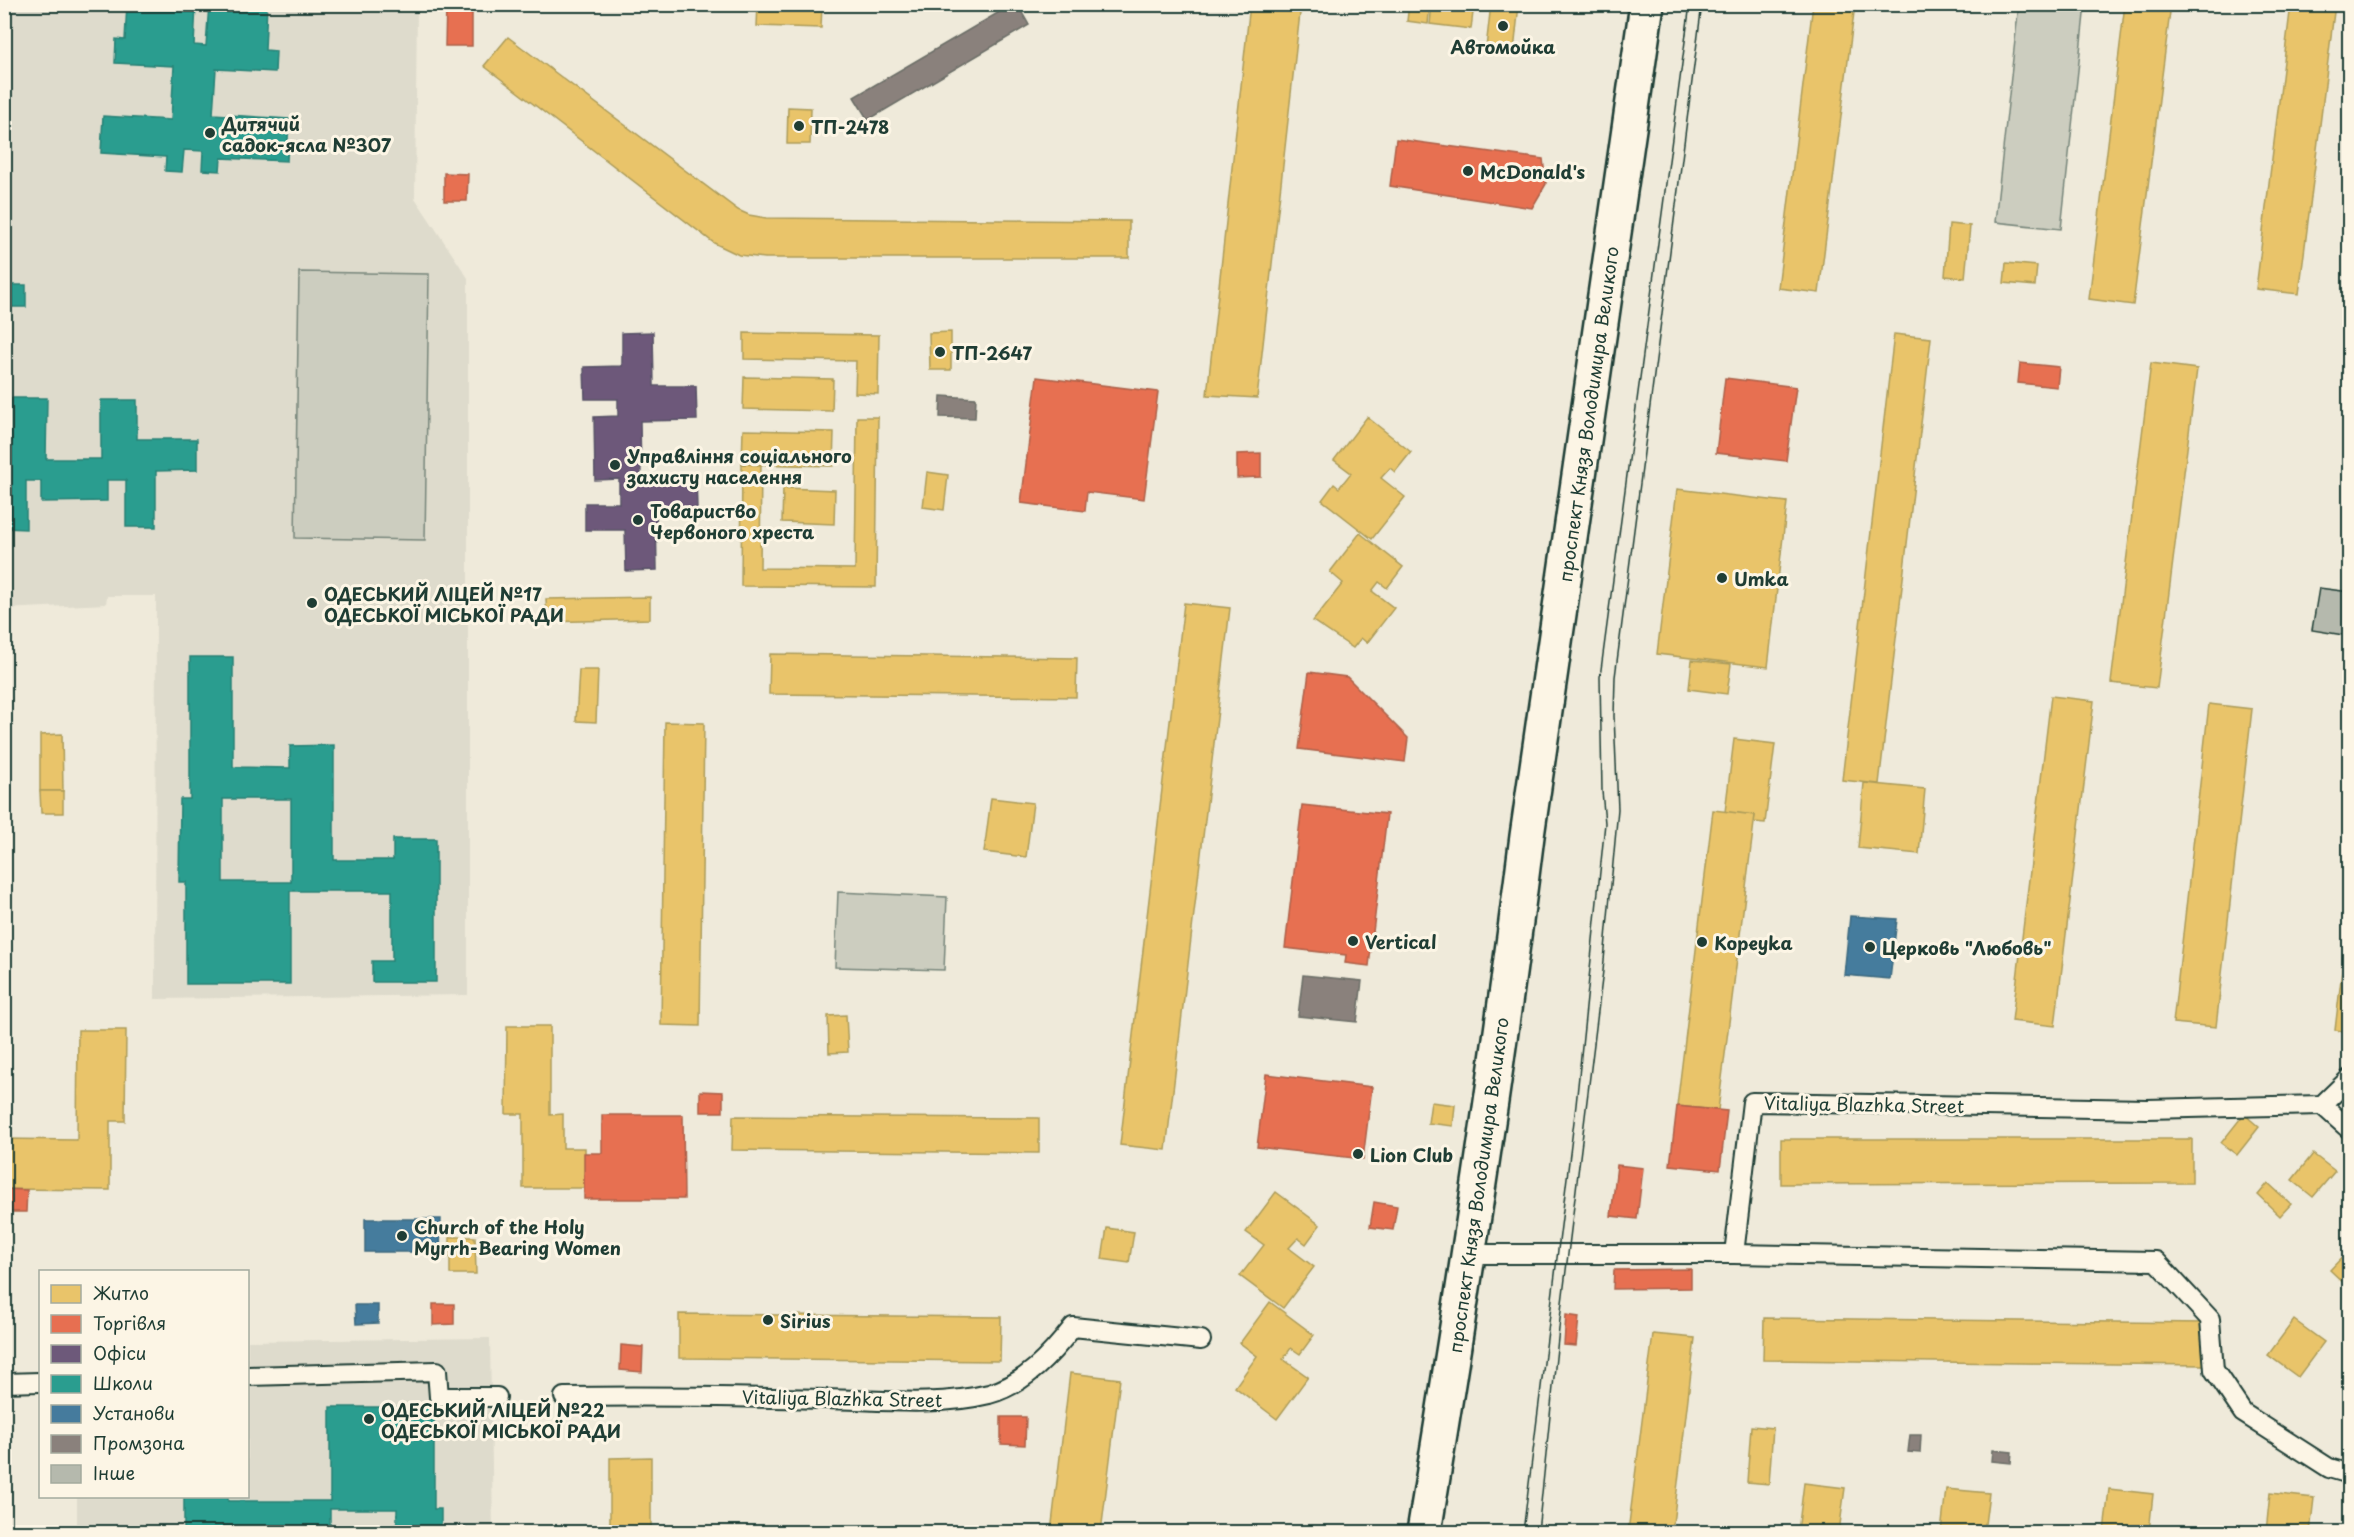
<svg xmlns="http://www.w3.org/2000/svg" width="2354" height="1537" font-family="'Playpen Sans',sans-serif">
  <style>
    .built { fill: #dedbcc }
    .grass { fill: #cccdbf; stroke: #76857a; stroke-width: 1.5 }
    .homes { fill: #e9c46a; stroke: #ac9c5a; stroke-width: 1.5 }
    .shops { fill: #e76f51; stroke: #ab6048; stroke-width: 1.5 }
    .offices { fill: #6d597a; stroke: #565165; stroke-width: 1.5 }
    .schools { fill: #2a9d8f; stroke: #278074; stroke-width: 1.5; fill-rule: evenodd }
    .public { fill: #457b9d; stroke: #3a687e; stroke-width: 1.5 }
    .industry { fill: #8a817c; stroke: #6a6d66; stroke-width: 1.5 }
    .building { fill: #b5b9ad; stroke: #1f3d34; stroke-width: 1.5 }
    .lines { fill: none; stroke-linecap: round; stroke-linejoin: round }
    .street-casing { stroke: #1f3d34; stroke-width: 22 }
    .highway-casing { stroke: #1f3d34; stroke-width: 38 }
    .street { stroke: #fcf5e5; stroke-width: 18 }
    .highway { stroke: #fcf5e5; stroke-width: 33 }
    .tram { stroke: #1f3d34; stroke-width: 1.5 }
    .poi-dot { fill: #1f3d34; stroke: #fcf5e5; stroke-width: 2 }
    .labels { text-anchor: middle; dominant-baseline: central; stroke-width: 6; stroke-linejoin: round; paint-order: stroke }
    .poi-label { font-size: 18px; font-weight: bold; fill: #1f3d34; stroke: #fcf5e5; text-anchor: start }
    .street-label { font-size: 18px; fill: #1f3d34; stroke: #fcf5e5 }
  </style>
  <rect width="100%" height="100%" fill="#efeada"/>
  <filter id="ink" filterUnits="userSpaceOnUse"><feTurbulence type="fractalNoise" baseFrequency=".0167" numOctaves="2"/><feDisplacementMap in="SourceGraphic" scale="12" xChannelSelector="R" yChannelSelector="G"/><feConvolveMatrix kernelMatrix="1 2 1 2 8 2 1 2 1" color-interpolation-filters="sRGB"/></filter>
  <g filter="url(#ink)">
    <g class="built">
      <polygon points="7,5 417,5 415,198 468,278 468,995 155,999 156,596 107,596 106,604 5,609 4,71"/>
      <polygon points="490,1338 493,1532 77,1532 77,1497 248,1496 248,1341"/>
    </g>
    <g class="grass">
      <polygon points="2019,4 2085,5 2061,229 1995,222"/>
      <polygon points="299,272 429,274 425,540 295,538"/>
      <polygon points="838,892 947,897 944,970 835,967"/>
    </g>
    <g class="homes">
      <polygon points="758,4 822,4 821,28 757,26"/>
      <polygon points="1250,4 1301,4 1257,398 1207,395"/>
      <polygon points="1409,4 1430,4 1428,24 1407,21"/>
      <polygon points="1432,4 1474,4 1471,29 1430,24"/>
      <polygon points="1491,4 1519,4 1514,51 1486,48"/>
      <polygon points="1813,4 1855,4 1819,293 1778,288"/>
      <polygon points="2125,4 2171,4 2133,305 2089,299"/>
      <polygon points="2291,4 2335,4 2299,294 2256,289"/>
      <polygon points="508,37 738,210 749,215 766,218 1129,221 1129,258 765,258 739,255 714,243 484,66"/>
      <polygon points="788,107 811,108 810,144 787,144"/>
      <polygon points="1949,224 1970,226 1965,278 1945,276"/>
      <polygon points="2006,263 2037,266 2035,286 2004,283"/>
      <polygon points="951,332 951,370 930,370 929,333"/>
      <polygon points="744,333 879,335 878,394 855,393 856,361 744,359"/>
      <polygon points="1894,334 1931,338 1879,784 1842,780"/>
      <polygon points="2151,363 2197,369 2157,688 2111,683"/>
      <polygon points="744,377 833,379 832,411 743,409"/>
      <polygon points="857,417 878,417 876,587 741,586 742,464 761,465 760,568 855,569"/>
      <polygon points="1367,417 1411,452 1395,472 1390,468 1381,478 1405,497 1372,539 1322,500 1334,484 1339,488 1351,473 1334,460"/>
      <polygon points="743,430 834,432 833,466 742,464"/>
      <polygon points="927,472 948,475 944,510 923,507"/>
      <polygon points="783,488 835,490 834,524 782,522"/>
      <polygon points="1677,489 1787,502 1768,667 1657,654"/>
      <polygon points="1360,533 1403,567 1387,588 1379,582 1372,591 1394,608 1367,643 1361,638 1353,648 1313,621 1343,583 1330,572"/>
      <polygon points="650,597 650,619 547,622 546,599"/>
      <polygon points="1184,603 1230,608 1166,1150 1120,1145"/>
      <polygon points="770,654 1077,658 1076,697 769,694"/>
      <polygon points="1692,660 1731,664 1727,694 1689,689"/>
      <polygon points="579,670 598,670 596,722 576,721"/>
      <polygon points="2051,696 2094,701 2055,1026 2012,1021"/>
      <polygon points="2209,704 2252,709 2216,1027 2173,1023"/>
      <polygon points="665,722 704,723 700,1026 661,1025"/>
      <polygon points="62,734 63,791 40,791 40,735"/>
      <polygon points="1734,739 1775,744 1765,823 1754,822 1755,815 1725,812"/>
      <polygon points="1864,783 1925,789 1919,854 1858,848"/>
      <polygon points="40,791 63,791 63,813 41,813"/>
      <polygon points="991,798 1033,803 1026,857 984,852"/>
      <polygon points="1713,810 1755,815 1718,1110 1677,1106"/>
      <polygon points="2350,903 2350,1032 2335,1030"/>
      <polygon points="846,1015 848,1052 829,1053 828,1016"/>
      <polygon points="507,1026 550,1026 550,1115 563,1114 563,1148 585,1148 585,1188 523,1188 523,1114 506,1114"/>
      <polygon points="78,1030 126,1030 125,1121 110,1121 110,1190 4,1189 4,1139 77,1140"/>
      <polygon points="1431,1102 1455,1105 1453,1126 1428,1123"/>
      <polygon points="2244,1114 2259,1127 2237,1155 2221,1143"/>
      <polygon points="733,1116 1039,1118 1039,1153 732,1150"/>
      <polygon points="1781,1139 2192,1139 2192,1183 1781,1184"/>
      <polygon points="2313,1154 2335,1171 2313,1197 2292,1180"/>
      <polygon points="2268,1183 2291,1204 2280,1216 2258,1195"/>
      <polygon points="1276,1192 1320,1225 1306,1244 1298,1238 1289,1248 1314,1267 1283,1308 1240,1276 1264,1245 1246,1232"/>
      <polygon points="1107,1228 1134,1232 1129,1263 1102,1259"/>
      <polygon points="450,1237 475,1237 476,1274 450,1274"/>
      <polygon points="2350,1249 2350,1289 2330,1270"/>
      <polygon points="1270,1302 1314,1335 1300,1354 1291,1348 1283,1359 1308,1377 1277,1419 1235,1387 1257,1356 1240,1343"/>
      <polygon points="679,1314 1001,1317 1000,1361 679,1358"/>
      <polygon points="1764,1318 2205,1323 2204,1365 1763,1360"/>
      <polygon points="2294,1320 2324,1342 2298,1377 2268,1355"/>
      <polygon points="1653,1334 1695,1338 1682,1449 1672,1532 1628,1532"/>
      <polygon points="1070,1373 1120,1379 1101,1532 1051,1532"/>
      <polygon points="1751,1426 1773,1428 1769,1484 1747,1482"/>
      <polygon points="651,1457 651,1532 610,1532 610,1458"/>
      <polygon points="1804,1483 1845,1488 1839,1532 1798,1532"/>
      <polygon points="1946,1489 1989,1493 1984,1532 1941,1532"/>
      <polygon points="2109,1489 2153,1494 2149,1532 2104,1532"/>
      <polygon points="2270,1493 2314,1498 2310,1532 2266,1532"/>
    </g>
    <g class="shops">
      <polygon points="446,4 472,4 472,46 445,46"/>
      <polygon points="1396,139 1543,159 1546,184 1532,208 1390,186"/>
      <polygon points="444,173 468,174 467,201 444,201"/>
      <polygon points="2020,363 2059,367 2057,387 2018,383"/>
      <polygon points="1037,377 1158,392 1144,499 1087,492 1085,511 1021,503"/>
      <polygon points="1725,378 1796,387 1786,461 1716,453"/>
      <polygon points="1261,453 1261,477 1237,478 1237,454"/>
      <polygon points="1309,672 1347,677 1408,738 1405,762 1299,749"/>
      <polygon points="1302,805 1387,814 1369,966 1345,963 1346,955 1285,948"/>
      <polygon points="1266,1074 1372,1087 1363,1159 1257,1147"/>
      <polygon points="700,1091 723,1092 723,1112 700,1112"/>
      <polygon points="1677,1106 1727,1111 1720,1170 1670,1165"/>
      <polygon points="602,1115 683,1115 684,1199 584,1199 584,1153 602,1153"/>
      <polygon points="1617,1165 1643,1168 1637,1219 1611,1216"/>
      <polygon points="4,1189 27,1190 26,1212 4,1212"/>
      <polygon points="1374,1202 1397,1206 1393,1230 1370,1227"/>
      <polygon points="1691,1269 1691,1288 1613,1289 1614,1270"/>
      <polygon points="433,1304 454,1304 454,1324 433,1325"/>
      <polygon points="1566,1315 1579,1317 1576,1346 1564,1345"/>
      <polygon points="621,1345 643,1347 642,1372 620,1370"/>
      <polygon points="1001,1417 1026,1417 1025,1445 1001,1444"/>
    </g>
    <polygon class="offices" points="653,332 654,386 696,386 697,420 640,421 641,477 696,476 697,508 656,509 657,570 626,571 625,530 585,530 585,503 619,503 619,479 595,480 594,417 618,416 618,399 585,399 584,367 622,366 622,333"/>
    <g class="schools">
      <polygon points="127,4 196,5 194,45 206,46 209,4 255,7 255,4 267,4 265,50 276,51 275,72 216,69 213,114 289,119 287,161 221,158 220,171 202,170 203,151 184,150 182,172 165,171 166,157 101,153 103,116 171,120 174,66 115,63 116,39 125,40"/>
      <rect x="4" y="285" width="22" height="22"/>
      <polygon points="12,398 47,398 46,459 101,459 101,400 137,400 137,439 197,439 197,470 156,471 156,527 126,527 126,480 107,480 107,501 41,502 41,481 26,481 26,529 4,528 4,442 12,442"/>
      <path d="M190 657H233V767L290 768V746L334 745V860H393V839H436V982H372V961H392V891H290V984H186V882H179L180 799H190ZM223 799H291V882H223Z"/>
      <polygon points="330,1407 434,1407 434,1509 441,1509 441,1532 397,1532 397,1509 330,1509 330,1532 184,1532 184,1496 228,1496 228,1501 330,1501"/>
    </g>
    <g class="public">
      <polygon points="1850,916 1897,919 1890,979 1844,975"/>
      <polygon points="365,1219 441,1219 440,1252 365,1252"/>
      <polygon points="355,1305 378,1305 378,1323 356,1324"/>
    </g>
    <g class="industry">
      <polygon points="1013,4 1017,4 1029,25 868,120 854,97"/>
      <polygon points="941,396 976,398 975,418 940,417"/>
      <polygon points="1303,975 1362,981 1357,1022 1298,1016"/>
      <polygon points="1910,1435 1921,1435 1920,1453 1908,1452"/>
      <polygon points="1993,1450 2012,1452 2011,1463 1992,1461"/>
    </g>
    <polygon class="building" points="2319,588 2350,592 2350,636 2312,630"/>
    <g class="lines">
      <g class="street-casing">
        <g id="street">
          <polyline points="2322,1105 2350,1130"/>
          <polyline points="1468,1254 1734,1254 2156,1261 2210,1319 2214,1370 2243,1413 2329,1468 2350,1474"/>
          <polyline points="1734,1254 1752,1102 2147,1109 2322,1105 2350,1078"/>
          <polyline points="248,1376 437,1371 439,1397 497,1397"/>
          <polyline points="4,1383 40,1382"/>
          <path d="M564 1397C651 1396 738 1397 825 1399 879 1400 936 1407 989 1394 1025 1384 1051 1355 1073 1327L1201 1340"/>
        </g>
      </g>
      <g class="highway-casing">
        <path id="highway" d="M1424 1532C1462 1301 1498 1069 1527 836L1647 4"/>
      </g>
      <use href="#street" class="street"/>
      <use href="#highway" class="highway"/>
      <g class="tram">
        <polyline points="1523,1532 1576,1105 1605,823 1602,791 1600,677 1690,4"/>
        <polyline points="1538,1532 1560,1319 1603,971 1618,809 1614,716 1615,677 1702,4"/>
      </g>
    </g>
  </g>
  <g class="poi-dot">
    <circle cx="1503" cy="26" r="6"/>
    <circle cx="799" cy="126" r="6"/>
    <circle cx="210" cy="133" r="6"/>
    <circle cx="1468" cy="171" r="6"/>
    <circle cx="940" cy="352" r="6"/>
    <circle cx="615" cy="465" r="6"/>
    <circle cx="638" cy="520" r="6"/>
    <circle cx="1722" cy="578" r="6"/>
    <circle cx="312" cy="603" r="6"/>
    <circle cx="1353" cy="941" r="6"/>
    <circle cx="1702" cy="942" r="6"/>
    <circle cx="1870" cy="947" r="6"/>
    <circle cx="1358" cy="1154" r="6"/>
    <circle cx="402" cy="1236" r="6"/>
    <circle cx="768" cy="1320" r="6"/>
    <circle cx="369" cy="1419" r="6"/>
  </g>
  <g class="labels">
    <g class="poi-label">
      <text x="1503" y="46" text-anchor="middle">Автомойка</text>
      <text x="222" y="123">Дитячий<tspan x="222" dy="21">садок-ясла №307</tspan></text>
      <text x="811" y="126">ТП-2478</text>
      <text x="1480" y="171">McDonald's</text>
      <text x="952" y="352">ТП-2647</text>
      <text x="627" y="455">Управління соціального<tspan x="627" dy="21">захисту населення</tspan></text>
      <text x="650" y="510">Товариство<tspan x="650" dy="21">Червоного хреста</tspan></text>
      <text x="1734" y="578">Umka</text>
      <text x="324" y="593">ОДЕСЬКИЙ ЛІЦЕЙ №17<tspan x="324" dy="21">ОДЕСЬКОЇ МІСЬКОЇ РАДИ</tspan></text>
      <text x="1365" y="941">Vertical</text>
      <text x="1714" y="942">Kopeyka</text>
      <text x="1882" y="947">Церковь "Любовь"</text>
      <text x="1370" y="1154">Lion Club</text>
      <text x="414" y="1226">Church of the Holy<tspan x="414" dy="21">Myrrh-Bearing Women</tspan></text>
      <text x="780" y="1320">Sirius</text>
      <text x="381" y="1409">ОДЕСЬКИЙ ЛІЦЕЙ №22<tspan x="381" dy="21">ОДЕСЬКОЇ МІСЬКОЇ РАДИ</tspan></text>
    </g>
    <g class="street-label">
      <text transform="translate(1588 414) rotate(-82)">проспект Князя Володимира Великого</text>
      <text transform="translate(1864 1104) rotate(1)">Vitaliya Blazhka Street</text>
      <text transform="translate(1478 1185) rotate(-82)">проспект Князя Володимира Великого</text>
      <text transform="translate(842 1398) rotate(1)">Vitaliya Blazhka Street</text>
    </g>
  </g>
  <rect width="2354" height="1537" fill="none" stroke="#fcf5e5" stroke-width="24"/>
  <rect x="12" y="12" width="2330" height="1513" fill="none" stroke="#1f3d34" stroke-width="2" filter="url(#ink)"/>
  <rect x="39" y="1270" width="210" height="228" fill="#fcf5e5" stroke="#a4ab9e" stroke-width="1.5"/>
  <rect x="51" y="1285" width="30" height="18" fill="#e9c46a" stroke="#a4ab9e" stroke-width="1.5"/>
  <text x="93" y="1300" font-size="18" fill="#1f3d34">Житло</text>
  <rect x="51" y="1315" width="30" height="18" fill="#e76f51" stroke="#a4ab9e" stroke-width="1.5"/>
  <text x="93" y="1330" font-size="18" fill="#1f3d34">Торгівля</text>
  <rect x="51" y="1345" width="30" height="18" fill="#6d597a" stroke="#a4ab9e" stroke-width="1.5"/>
  <text x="93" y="1360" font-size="18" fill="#1f3d34">Офіси</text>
  <rect x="51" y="1375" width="30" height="18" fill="#2a9d8f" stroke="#a4ab9e" stroke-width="1.5"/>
  <text x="93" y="1390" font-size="18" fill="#1f3d34">Школи</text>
  <rect x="51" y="1405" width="30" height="18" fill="#457b9d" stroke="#a4ab9e" stroke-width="1.5"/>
  <text x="93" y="1420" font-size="18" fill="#1f3d34">Установи</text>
  <rect x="51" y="1435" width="30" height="18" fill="#8a817c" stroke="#a4ab9e" stroke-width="1.5"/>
  <text x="93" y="1450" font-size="18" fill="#1f3d34">Промзона</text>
  <rect x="51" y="1465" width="30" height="18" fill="#b5b9ad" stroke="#a4ab9e" stroke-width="1.5"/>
  <text x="93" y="1480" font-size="18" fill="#1f3d34">Інше</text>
</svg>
